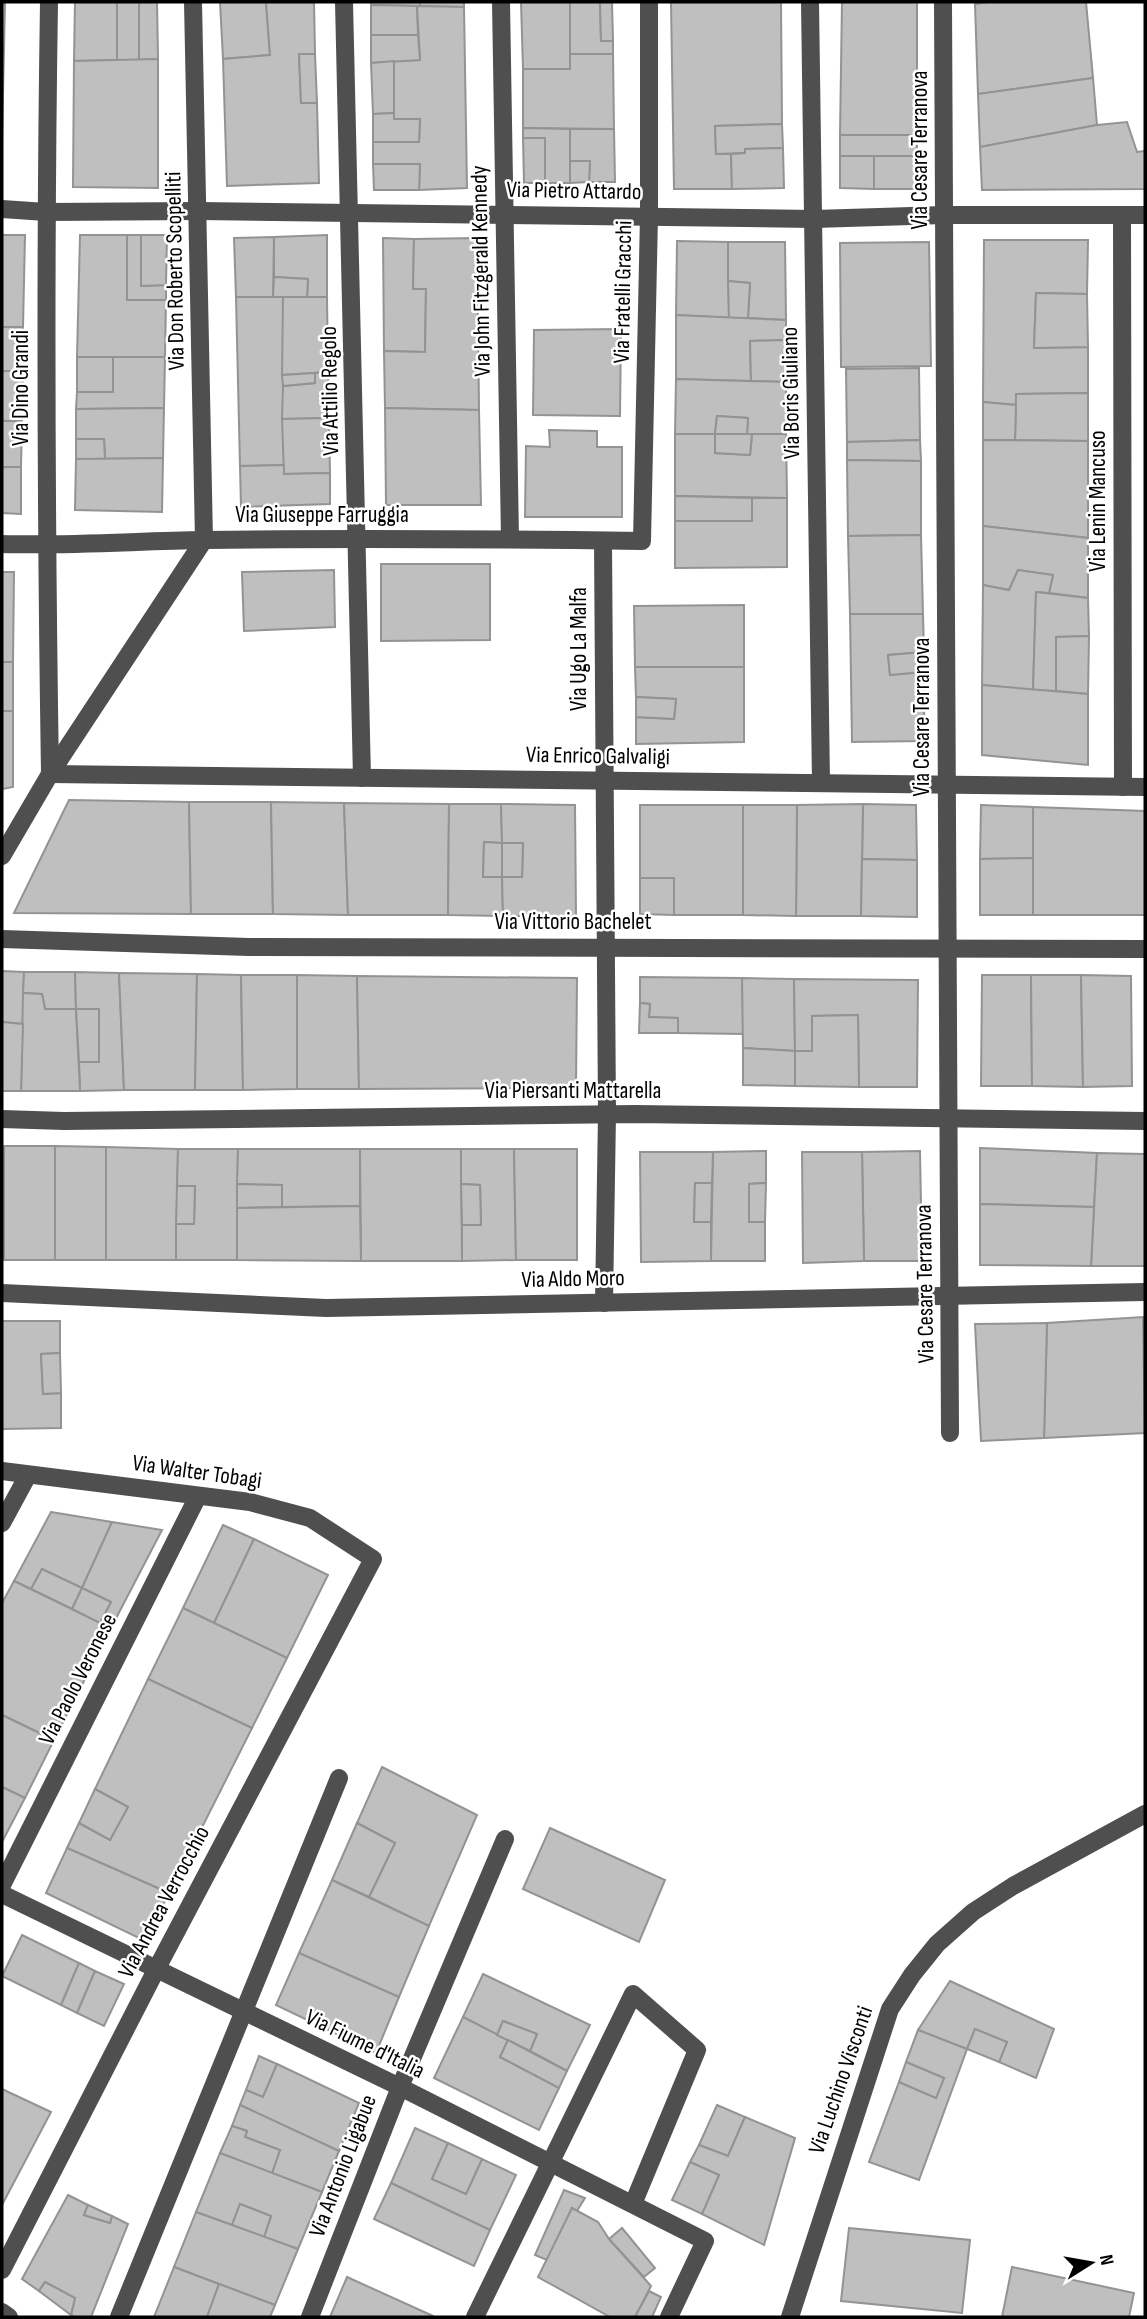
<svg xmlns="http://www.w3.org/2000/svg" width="1147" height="2319" font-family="'Sofia Sans Condensed',sans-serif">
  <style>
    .building { fill: #bfbfbf; stroke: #939393; stroke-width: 2 }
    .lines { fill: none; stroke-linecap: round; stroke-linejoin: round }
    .minor { stroke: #4f4f4f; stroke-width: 18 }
    .labels { text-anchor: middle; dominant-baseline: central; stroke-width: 5; stroke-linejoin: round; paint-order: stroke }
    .street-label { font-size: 23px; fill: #000; stroke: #fff }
  </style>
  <rect width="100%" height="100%" fill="#fff"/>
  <g class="building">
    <polygon points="2,2 5,2 2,141"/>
    <polygon points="75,2 117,2 117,60 74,61"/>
    <rect x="117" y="2" width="22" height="58"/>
    <polygon points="139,2 157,2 158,59 139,60"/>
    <polygon points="220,2 266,2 270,55 223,59"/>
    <polygon points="266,2 314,2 315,54 299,54 301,103 317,103 319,183 227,186 223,59 270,55"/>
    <polygon points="371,2 420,2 420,6 371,5"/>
    <polygon points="420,2 464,2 464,7 420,6"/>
    <polygon points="521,2 570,2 570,69 523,69"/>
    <polygon points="570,2 600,2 601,41 613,41 613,54 570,54"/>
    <polygon points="600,2 612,2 613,41 601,41"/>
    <polygon points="671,2 781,2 782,124 715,126 716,154 731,154 732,189 674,189"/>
    <polygon points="842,2 917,2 917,135 840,135"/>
    <polygon points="989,2 1086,2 1093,78 978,94 975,4"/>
    <polygon points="371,5 417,6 418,35 371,35"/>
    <polygon points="417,6 464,7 467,188 419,190 420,164 373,164 373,142 419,142 420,119 394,119 394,61 420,60"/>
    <polygon points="371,35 418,35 420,60 371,63"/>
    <polygon points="299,54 315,54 317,103 301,103"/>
    <polygon points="570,54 613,54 614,129 523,128 523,69 570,69"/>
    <polygon points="158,59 158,188 73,187 74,61"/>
    <polygon points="394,61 394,113 373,114 371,63"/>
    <polygon points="1093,78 1097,125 980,147 978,94"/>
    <polygon points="394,113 394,119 420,119 419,142 373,142 373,114"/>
    <polygon points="1127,122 1137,152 1145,151 1145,189 982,190 980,147 1097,125"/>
    <polygon points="782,124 783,148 745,149 745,153 716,154 715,126"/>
    <polygon points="523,128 570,129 570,183 545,183 545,138 523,138"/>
    <polygon points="570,129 614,129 615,182 589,182 590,161 570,161"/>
    <rect x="840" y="135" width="77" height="21"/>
    <polygon points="523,138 545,138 545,183 524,183"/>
    <polygon points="783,148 784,188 732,189 731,154 745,153 745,149"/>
    <polygon points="840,156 874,156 874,189 840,188"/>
    <rect x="874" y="156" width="43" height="33"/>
    <polygon points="570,161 590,161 589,182 570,183"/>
    <polygon points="373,164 420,164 419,190 374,190"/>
    <polygon points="2,235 25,235 23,327 2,327"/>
    <polygon points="80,235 127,235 127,300 166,300 165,357 77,357"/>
    <polygon points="127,235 141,235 141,286 166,285 166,300 127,300"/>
    <polygon points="141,235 167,235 166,285 141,286"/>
    <polygon points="327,235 327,297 307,297 308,279 274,277 274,237"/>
    <polygon points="274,237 273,297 236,297 234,238"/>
    <polygon points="383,238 414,239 413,289 426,289 425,352 384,351"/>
    <polygon points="477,238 479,410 385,408 384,351 425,352 426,289 413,289 414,239"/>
    <polygon points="984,240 1088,240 1087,294 1036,293 1034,348 1088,347 1088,393 1016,394 1016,405 983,402"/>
    <polygon points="677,241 728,242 729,318 676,315"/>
    <polygon points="728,242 785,242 786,320 748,318 750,283 728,281"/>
    <polygon points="929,242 931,366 841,367 840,243"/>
    <polygon points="274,277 308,279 307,297 273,297"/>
    <polygon points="728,281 750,283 748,318 729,318"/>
    <polygon points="1036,293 1087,294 1088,347 1034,348"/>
    <polygon points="236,297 283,297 284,465 240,466"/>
    <polygon points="283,297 327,297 328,372 282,375"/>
    <polygon points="676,315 786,320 786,340 750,341 751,381 676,379"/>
    <rect x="2" y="327" width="21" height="44"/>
    <polygon points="621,329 620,416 533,415 534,330"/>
    <polygon points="786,340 786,382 751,381 750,341"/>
    <rect x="77" y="357" width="36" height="35"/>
    <polygon points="113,357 165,357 164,408 76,409 77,392 113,392"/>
    <polygon points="919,368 920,440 847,442 846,369"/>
    <polygon points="2,371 23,371 22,421 2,421"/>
    <polygon points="328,372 329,418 282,419 283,386 315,383 315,373"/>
    <polygon points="315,373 315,383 283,386 282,375"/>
    <polygon points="676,379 786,382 786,434 747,434 748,418 717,416 715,434 675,434"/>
    <polygon points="1088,393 1088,441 1015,440 1016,394"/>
    <polygon points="983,402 1016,405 1015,440 983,440"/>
    <polygon points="164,408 163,458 105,459 104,439 76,439 76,409"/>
    <polygon points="385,408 479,410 481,505 386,505"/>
    <polygon points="717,416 748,418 747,434 715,434"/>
    <polygon points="329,418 330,473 284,474 282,419"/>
    <polygon points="2,421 22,421 21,467 2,467"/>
    <polygon points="549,430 597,431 597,447 622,447 622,517 525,517 526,446 550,447"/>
    <polygon points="675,434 715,434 715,453 750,455 752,434 786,434 787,498 675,496"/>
    <polygon points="715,434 752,434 750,455 715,453"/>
    <polygon points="76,439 104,439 105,459 76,459"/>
    <polygon points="920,440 921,461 847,460 847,442"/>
    <polygon points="983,440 1088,441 1088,538 983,526"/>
    <polygon points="163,458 162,512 75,510 76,459"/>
    <polygon points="847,460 921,461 921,535 848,536"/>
    <polygon points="284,465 284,474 330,473 330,504 241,507 240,466"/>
    <polygon points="2,467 21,467 21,514 2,513"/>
    <polygon points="675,496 752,498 752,521 675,521"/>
    <polygon points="752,498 787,498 787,567 675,568 675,521 752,521"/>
    <polygon points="983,526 1088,538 1088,598 1049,593 1053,575 1018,570 1009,590 983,585"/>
    <polygon points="921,535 923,614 850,614 848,536"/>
    <polygon points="381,564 490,564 490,640 381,641"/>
    <polygon points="334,570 335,627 244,631 242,572"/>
    <polygon points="1018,570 1053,575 1049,593 1036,592 1033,690 982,685 983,585 1009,590"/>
    <polygon points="2,572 14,572 13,662 2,662"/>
    <polygon points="1036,592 1088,598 1089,636 1056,637 1056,691 1033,690"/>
    <polygon points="744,605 744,667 635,667 634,606"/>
    <polygon points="850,614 923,614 924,652 888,655 890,675 923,672 925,741 852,742"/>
    <polygon points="1089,636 1088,694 1056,691 1056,637"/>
    <polygon points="924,652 923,672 890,675 888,655"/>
    <rect x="2" y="662" width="11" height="49"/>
    <polygon points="635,667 744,667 744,742 636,744 636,717 674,719 676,699 636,697"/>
    <polygon points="982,685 1088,694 1088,765 982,755"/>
    <polygon points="636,697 676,699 674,719 636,717"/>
    <polygon points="2,711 13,711 13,787 2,789"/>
    <polygon points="69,800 189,802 191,914 14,913"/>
    <polygon points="189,802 271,802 273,914 191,914"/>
    <polygon points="271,802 344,803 348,915 273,914"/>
    <polygon points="344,803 449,804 448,915 348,915"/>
    <polygon points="449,804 501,804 502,843 484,842 483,877 502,877 503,916 448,915"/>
    <polygon points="501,804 575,805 576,916 503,916 502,877 522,877 523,843 502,843"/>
    <polygon points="863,804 916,805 917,860 862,859"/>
    <polygon points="863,804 861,916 796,916 797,805"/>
    <polygon points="640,805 743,805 743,915 674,915 674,878 640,878"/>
    <polygon points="743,805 797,805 796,916 743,915"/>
    <polygon points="981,805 1033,807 1033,858 980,859"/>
    <polygon points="1033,807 1145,811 1145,915 1033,915"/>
    <polygon points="484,842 502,843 502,877 483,877"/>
    <polygon points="502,843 523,843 522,877 502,877"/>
    <polygon points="1033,858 1033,915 980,915 980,859"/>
    <polygon points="862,859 917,860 917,917 861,916"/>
    <polygon points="640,878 674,878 674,915 640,914"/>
    <polygon points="2,971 24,972 23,1024 2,1022"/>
    <polygon points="24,972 75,972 76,1009 45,1009 42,994 23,993"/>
    <polygon points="75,972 119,973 124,1090 80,1091 79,1062 99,1062 99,1009 76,1009"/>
    <polygon points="119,973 197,974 195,1090 124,1090"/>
    <polygon points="197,974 241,975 243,1090 195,1090"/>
    <polygon points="241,975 297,975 297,1089 243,1090"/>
    <polygon points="297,975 357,976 359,1089 297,1089"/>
    <polygon points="982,975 1031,975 1032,1086 981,1086"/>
    <polygon points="1031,975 1081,975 1083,1087 1032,1086"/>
    <polygon points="1081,975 1131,976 1132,1086 1083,1087"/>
    <polygon points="357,976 577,978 576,1088 359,1089"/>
    <polygon points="640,977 742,978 744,1034 678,1033 678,1018 649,1017 650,1004 640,1003"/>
    <polygon points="742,978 794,979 795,1051 743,1048"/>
    <polygon points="794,979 918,980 917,1087 859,1087 858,1015 812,1016 812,1051 795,1051"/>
    <polygon points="23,993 42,994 45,1009 76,1009 80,1091 21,1091"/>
    <polygon points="640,1003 650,1004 649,1017 678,1018 678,1033 639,1033"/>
    <polygon points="76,1009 99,1009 99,1062 79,1062"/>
    <polygon points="858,1015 859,1087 795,1086 795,1051 812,1051 812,1016"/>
    <polygon points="2,1022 23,1024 21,1091 2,1091"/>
    <polygon points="743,1048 795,1051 795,1086 743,1085"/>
    <rect x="2" y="1146" width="2" height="114"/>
    <rect x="4" y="1146" width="51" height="114"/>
    <polygon points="55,1146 106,1147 106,1260 55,1260"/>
    <polygon points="106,1147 178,1149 176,1260 106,1260"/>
    <polygon points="980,1148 1097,1153 1094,1207 980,1204"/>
    <polygon points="178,1149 238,1149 237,1260 176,1260 176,1224 194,1224 195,1186 177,1186"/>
    <polygon points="238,1149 360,1149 360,1206 282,1207 282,1185 237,1184"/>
    <polygon points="360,1149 461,1149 462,1261 361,1261"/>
    <polygon points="461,1149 514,1149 516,1260 462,1261 462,1225 481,1225 480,1185 461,1184"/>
    <polygon points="514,1149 577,1149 577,1260 516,1260"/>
    <polygon points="766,1151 766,1183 749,1184 749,1222 765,1222 765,1261 711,1261 713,1152"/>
    <polygon points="920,1151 922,1261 864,1261 862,1152"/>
    <polygon points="640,1152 713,1152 712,1183 695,1183 694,1222 711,1222 711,1261 641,1262"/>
    <polygon points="802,1152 862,1152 864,1261 803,1263"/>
    <polygon points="1097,1153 1145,1154 1145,1266 1091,1266"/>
    <polygon points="695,1183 712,1183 711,1222 694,1222"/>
    <polygon points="766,1183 765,1222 749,1222 749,1184"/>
    <polygon points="237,1184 282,1185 282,1207 237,1208"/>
    <polygon points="461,1184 480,1185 481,1225 462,1225"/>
    <polygon points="177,1186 195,1186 194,1224 176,1224"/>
    <polygon points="980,1204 1094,1207 1091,1266 980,1265"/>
    <polygon points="360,1206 361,1261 237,1260 237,1208"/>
    <polygon points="1143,1317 1145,1433 1044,1438 1047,1323"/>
    <polygon points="2,1321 60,1321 60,1353 41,1354 43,1394 61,1393 61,1428 2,1429"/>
    <polygon points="1047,1323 1044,1438 981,1441 975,1324"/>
    <polygon points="60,1353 61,1393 43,1394 41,1354"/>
    <polygon points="51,1512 112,1522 82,1588 42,1569 31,1589 14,1581"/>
    <polygon points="112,1522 162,1530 111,1628 100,1623 111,1602 82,1588"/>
    <polygon points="223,1525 254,1539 214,1623 183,1608"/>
    <polygon points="254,1539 328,1575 287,1658 214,1623"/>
    <polygon points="42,1569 82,1588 72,1609 31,1589"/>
    <polygon points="14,1581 111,1628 54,1740 2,1715 2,1603"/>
    <polygon points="82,1588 111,1602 100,1623 72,1609"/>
    <polygon points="183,1608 287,1658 252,1728 148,1679"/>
    <polygon points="148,1679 252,1728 169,1893 67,1848 79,1823 110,1840 128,1807 95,1789"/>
    <polygon points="2,1715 54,1740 25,1798 2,1787"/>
    <polygon points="382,1767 477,1815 429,1926 369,1897 395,1843 357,1823"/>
    <polygon points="2,1787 25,1798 2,1842"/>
    <polygon points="95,1789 128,1807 110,1840 79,1823"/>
    <polygon points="357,1823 395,1843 369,1897 332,1880"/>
    <polygon points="550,1828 665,1880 639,1942 523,1889"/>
    <polygon points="67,1848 169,1893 145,1941 46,1893"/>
    <polygon points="332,1880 429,1926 399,1997 299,1953"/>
    <polygon points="22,1935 79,1963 61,2005 2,1976"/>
    <polygon points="299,1953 399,1997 376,2053 276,2005"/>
    <polygon points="79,1963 95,1971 77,2013 61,2005"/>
    <polygon points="95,1971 124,1984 104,2026 77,2013"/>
    <polygon points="483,1974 590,2025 567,2071 530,2051 537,2034 503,2021 497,2035 463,2017"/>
    <polygon points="950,1981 1054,2029 1036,2078 999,2062 1007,2042 975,2029 967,2049 918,2030"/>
    <polygon points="463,2017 508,2040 500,2057 559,2088 539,2130 434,2078"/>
    <polygon points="503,2021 537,2034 530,2051 497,2035"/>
    <polygon points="975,2029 1007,2042 999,2062 967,2049"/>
    <polygon points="918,2030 967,2049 919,2180 869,2162 899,2082 936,2098 944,2078 906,2062"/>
    <polygon points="508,2040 567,2071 559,2088 500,2057"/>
    <polygon points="259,2056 277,2064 263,2097 246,2090"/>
    <polygon points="906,2062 944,2078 936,2098 899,2082"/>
    <polygon points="277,2064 359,2103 339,2151 240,2105 246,2090 263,2097"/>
    <polygon points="2,2089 51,2112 2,2205"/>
    <polygon points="240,2105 339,2151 322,2192 272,2173 280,2150 245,2137 247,2131 232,2126"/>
    <polygon points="717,2105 745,2117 728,2156 699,2145"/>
    <polygon points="745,2117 795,2138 764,2245 702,2214 719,2175 690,2162 699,2145 728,2156"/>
    <polygon points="232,2126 247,2131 245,2137 280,2150 272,2173 220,2153"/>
    <polygon points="415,2128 448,2143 432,2179 466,2194 482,2159 516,2175 490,2230 391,2183"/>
    <polygon points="448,2143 482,2159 466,2194 432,2179"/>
    <polygon points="220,2153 322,2192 298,2249 264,2237 271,2216 240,2204 232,2225 196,2212"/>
    <polygon points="690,2162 719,2175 702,2214 672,2200"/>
    <polygon points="391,2183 490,2230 474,2266 374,2219"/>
    <polygon points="564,2190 585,2198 577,2211 572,2208 547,2260 535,2255"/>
    <polygon points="68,2195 88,2205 84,2215 110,2223 112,2216 128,2224 91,2317 75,2317 71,2315 75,2298 45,2282 39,2291 22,2279"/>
    <polygon points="240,2204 271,2216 264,2237 232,2225"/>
    <polygon points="88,2205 112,2216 110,2223 84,2215"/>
    <polygon points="572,2208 598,2222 609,2239 651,2286 635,2317 610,2317 538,2277"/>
    <polygon points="196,2212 298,2249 275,2305 174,2267"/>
    <polygon points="622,2228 655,2268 644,2277 609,2239"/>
    <polygon points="849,2228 970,2240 962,2313 841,2301"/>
    <polygon points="174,2267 219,2284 207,2317 154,2317"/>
    <polygon points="1012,2267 1134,2293 1129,2317 1002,2317"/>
    <polygon points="347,2277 433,2316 433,2317 330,2317"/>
    <polygon points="45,2282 75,2298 71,2315 39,2291"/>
    <polygon points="219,2284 275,2305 270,2317 207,2317"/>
    <polygon points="649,2291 661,2297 652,2317 635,2317"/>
  </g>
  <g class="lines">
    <g class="minor">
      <path d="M49 2C45 259 46 516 50 774L1145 787"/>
      <polyline points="344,2 362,778"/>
      <polyline points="501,2 510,539"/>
      <polyline points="810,2 821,783"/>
      <polyline points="943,2 950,1433"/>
      <polyline points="2,209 46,212 199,211 814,219 944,215 1145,215"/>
      <polyline points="1122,215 1123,787"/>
      <polyline points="603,541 607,1114 604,1303"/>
      <path d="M2 544C69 546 137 541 204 540 350 538 496 539 642 541L649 216V2"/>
      <polyline points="2,856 50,774 204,540 193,2"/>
      <polyline points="2,939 249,947 1145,949"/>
      <polyline points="2,1119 64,1121 635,1114 1145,1121"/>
      <polyline points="2,1293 326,1308 1145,1292"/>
      <polyline points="2,1471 250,1502 310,1518 373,1559 156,1970 2,2270"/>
      <polyline points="2,1523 28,1475"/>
      <polyline points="2,1885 198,1496"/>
      <polyline points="2,1894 400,2087 705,2241 669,2317"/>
      <polyline points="2,2312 9,2317"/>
      <polyline points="119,2317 339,1778"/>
      <polyline points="310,2317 400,2087 505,1839"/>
      <polyline points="475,2317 633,1994 697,2050 633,2204"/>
      <polyline points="790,2317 890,2009 912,1975 937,1944 973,1912 1013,1886 1145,1814"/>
    </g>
  </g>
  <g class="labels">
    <g class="street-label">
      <text transform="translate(920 150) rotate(-90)">Via Cesare Terranova</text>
      <text transform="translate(574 191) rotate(1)">Via Pietro Attardo</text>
      <text transform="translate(175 271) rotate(-91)">Via Don Roberto Scopelliti</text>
      <text transform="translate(481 271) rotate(-91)">Via John Fitzgerald Kennedy</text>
      <text transform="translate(623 292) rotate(-89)">Via Fratelli Gracchi</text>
      <text transform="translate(21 388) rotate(-90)">Via Dino Grandi</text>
      <text transform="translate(330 391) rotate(-91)">Via Attilio Regolo</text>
      <text transform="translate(791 393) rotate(-91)">Via Boris Giuliano</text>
      <text transform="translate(1098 501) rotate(-90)">Via Lenin Mancuso</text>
      <text x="322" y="515">Via Giuseppe Farruggia</text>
      <text transform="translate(579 649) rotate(-90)">Via Ugo La Malfa</text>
      <text transform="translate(922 717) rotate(-90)">Via Cesare Terranova</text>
      <text transform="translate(598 756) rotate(1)">Via Enrico Galvaligi</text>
      <text x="573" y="922">Via Vittorio Bachelet</text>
      <text x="573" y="1091">Via Piersanti Mattarella</text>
      <text transform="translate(573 1279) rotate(-1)">Via Aldo Moro</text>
      <text transform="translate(925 1284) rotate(-91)">Via Cesare Terranova</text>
      <text transform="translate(197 1472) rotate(8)">Via Walter Tobagi</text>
      <text transform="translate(78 1679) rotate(-63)">Via Paolo Veronese</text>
      <text transform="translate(164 1902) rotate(-62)">Via Andrea Verrocchio</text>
      <text transform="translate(365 2044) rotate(26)">Via Fiume d'Italia</text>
      <text transform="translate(841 2080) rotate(-71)">Via Luchino Visconti</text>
      <text transform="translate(343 2166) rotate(-69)">Via Antonio Ligabue</text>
    </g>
  </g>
  <rect width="1147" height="2319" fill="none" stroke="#000000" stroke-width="7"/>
  <g transform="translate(1091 2263) rotate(79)" stroke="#ffffff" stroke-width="5" paint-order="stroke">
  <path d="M0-5L12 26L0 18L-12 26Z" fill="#000000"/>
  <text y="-10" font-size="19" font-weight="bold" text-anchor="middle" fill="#000000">N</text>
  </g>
</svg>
